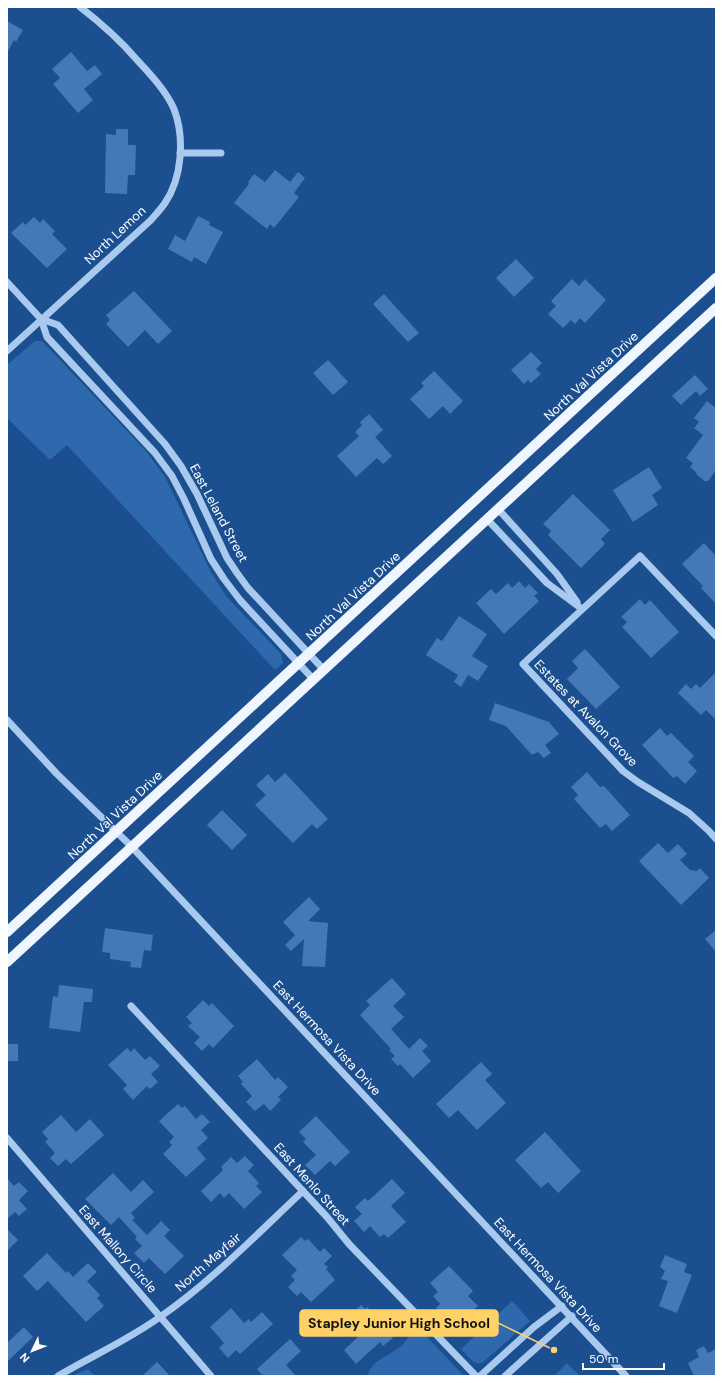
<svg xmlns="http://www.w3.org/2000/svg" width="723" height="1383" font-family="'DM Sans',sans-serif">
  <style>
    .green { fill: #2e69ad }
    .building { fill: #4478b7 }
    .lines { fill: none; stroke-linecap: round; stroke-linejoin: round }
    .minor { stroke: #a9c9ee; stroke-width: 7 }
    .major { stroke: #f0f6ff; stroke-width: 10 }
    .labels { text-anchor: middle; dominant-baseline: central; stroke-width: 3; stroke-linejoin: round; paint-order: stroke }
    .street-label { font-size: 13px; fill: #fff; stroke: #1b4f8f }
    .leader { fill: none; stroke: #ffd166; stroke-width: 1.5 }
    .callout-dot { fill: #ffd166; stroke: #1b4f8f; stroke-width: 1.5 }
    .callout { fill: #ffd166; stroke: #ffd166; stroke-width: 1.5 }
    .callout-label { font-size: 14px; text-anchor: middle; font-weight: bold; fill: #111 }
  </style>
  <rect width="100%" height="100%" fill="#1b4f8f"/>
  <g class="green">
    <polygon points="35,341 42,341 146,451 165,477 211,572 226,596 281,654 283,663 275,670 67,445 50,460 7,418 7,365"/>
    <path d="M512 1301 530 1321 482 1363C473 1365 467 1355 461 1349Z"/>
    <path d="M414 1323 464 1376H367C369 1373 371 1367 373 1365 384 1354 413 1347 409 1327Z"/>
    <polygon points="567,1363 580,1376 556,1376 555,1375"/>
    <polygon points="88,1369 95,1376 72,1376 74,1375"/>
  </g>
  <g class="building">
    <polygon points="7,21 23,30 16,42 14,40 7,53"/>
    <polygon points="71,52 87,71 95,65 102,74 84,89 93,100 78,113 53,84 60,78 52,69"/>
    <polygon points="116,129 128,129 128,145 136,145 135,175 128,175 127,194 105,193 106,134 116,135"/>
    <polygon points="275,170 290,182 298,172 305,178 294,193 299,197 274,228 270,224 267,229 234,203 249,184 248,182 254,174 265,182"/>
    <polygon points="198,216 210,222 209,225 223,232 206,264 194,257 192,262 168,249 175,235 185,241"/>
    <polygon points="34,217 40,223 43,219 55,231 52,234 67,249 47,268 11,233 23,222 25,225"/>
    <polygon points="516,259 534,278 514,297 496,278"/>
    <polygon points="572,279 579,286 585,279 606,300 585,323 580,318 575,324 571,320 563,328 548,314 556,306 551,301"/>
    <polygon points="134,291 172,331 158,344 145,330 128,347 106,324 110,320 106,315"/>
    <polygon points="384,294 419,333 408,342 373,304"/>
    <polygon points="531,352 542,363 536,369 541,374 531,383 528,380 524,384 511,370"/>
    <polygon points="328,360 348,382 333,395 313,373"/>
    <polygon points="434,371 463,401 450,414 443,406 429,419 410,399 424,386 421,383"/>
    <polygon points="695,375 708,389 700,396 696,391 681,405 672,396"/>
    <polygon points="707,401 716,408 716,470 708,481 706,481 706,482 696,474 697,473 690,467 693,463 686,458 703,435 694,428 699,422 694,418"/>
    <polygon points="369,414 383,430 375,437 392,456 383,464 377,458 356,477 337,456 359,436 355,432 362,425 360,422"/>
    <polygon points="649,467 662,488 652,495 658,505 633,522 613,490"/>
    <polygon points="573,494 610,530 601,539 605,544 581,568 548,535 551,531 543,524"/>
    <polygon points="704,543 716,556 716,604 701,588 703,586 682,564"/>
    <polygon points="519,581 525,588 529,584 538,593 534,596 539,601 504,634 476,603 491,589 496,594 508,583 512,588"/>
    <polygon points="640,599 645,605 650,600 679,632 651,658 622,627 627,622 621,617"/>
    <polygon points="459,616 487,634 472,656 488,666 478,681 468,675 461,687 454,682 458,675 426,655 437,638 442,641"/>
    <polygon points="585,649 620,687 596,709 567,679 578,668 572,661"/>
    <polygon points="716,672 716,720 706,710 701,715 678,693 686,684 691,689 696,684 700,688"/>
    <polygon points="495,703 549,722 559,734 545,745 551,753 544,758 538,752 532,755 506,726 489,720"/>
    <polygon points="660,728 667,736 671,733 694,756 688,762 697,771 685,784 677,776 673,778 642,745"/>
    <polygon points="587,772 600,787 604,786 630,815 612,831 606,824 600,828 574,799 578,795 571,787"/>
    <polygon points="285,773 328,819 317,829 312,824 293,843 255,805 266,795 256,785 268,774 275,782"/>
    <polygon points="222,810 247,835 232,850 207,825"/>
    <polygon points="658,843 668,853 678,844 687,854 680,860 690,870 697,871 700,868 709,878 681,905 639,861"/>
    <polygon points="309,897 320,909 308,921 328,923 325,967 302,966 304,939 291,951 285,945 295,935 283,922"/>
    <polygon points="105,928 153,935 151,951 144,950 141,968 130,967 131,962 110,959 110,953 102,952"/>
    <polygon points="716,930 716,952 705,939"/>
    <polygon points="392,978 406,994 393,1006 404,1017 391,1029 409,1049 420,1038 428,1046 422,1051 431,1061 413,1078 400,1064 398,1066 391,1059 395,1056 389,1050 391,1049 360,1015 370,1005 366,1001"/>
    <polygon points="59,985 93,989 92,1002 84,1002 80,1032 49,1028 53,996 58,997"/>
    <polygon points="203,1000 209,1006 212,1003 234,1026 213,1048 209,1044 202,1051 194,1043 200,1037 188,1026 192,1023 186,1017"/>
    <rect x="7" y="1044" width="11" height="17"/>
    <polygon points="127,1048 131,1052 134,1048 145,1060 150,1056 160,1066 151,1074 158,1082 150,1089 147,1086 133,1100 123,1089 127,1085 108,1065"/>
    <polygon points="257,1059 275,1080 278,1077 288,1087 278,1097 281,1100 270,1111 264,1104 255,1111 246,1102 252,1096 241,1084 243,1082 238,1076"/>
    <polygon points="481,1062 492,1074 485,1080 506,1103 477,1130 458,1110 449,1118 436,1104"/>
    <polygon points="178,1104 182,1108 185,1106 196,1119 202,1114 210,1122 201,1130 208,1138 197,1148 206,1159 186,1177 163,1154 172,1145 169,1142 174,1137 159,1121"/>
    <polygon points="61,1115 76,1132 90,1119 104,1135 71,1164 66,1159 58,1166 50,1158 55,1153 45,1142 48,1139 42,1132"/>
    <polygon points="316,1116 350,1152 335,1166 330,1161 315,1175 305,1165 316,1155 303,1142 306,1139 299,1132"/>
    <polygon points="545,1132 581,1171 558,1193 548,1182 541,1188 515,1160"/>
    <polygon points="245,1156 254,1165 248,1171 259,1183 256,1186 262,1192 244,1209 229,1193 224,1198 220,1193 211,1202 201,1191 223,1170 221,1167 231,1157 237,1163"/>
    <polygon points="113,1173 131,1192 143,1180 154,1192 131,1213 135,1218 132,1220 147,1235 161,1221 170,1230 164,1236 184,1256 165,1274 149,1258 144,1263 134,1253 142,1246 135,1239 137,1237 119,1217 111,1225 85,1199"/>
    <polygon points="7,1178 14,1186 19,1182 28,1191 19,1200 27,1209 19,1216 15,1212 7,1219"/>
    <polygon points="392,1179 405,1193 391,1206 406,1222 388,1238 384,1234 380,1237 370,1226 364,1232 354,1221 362,1214 355,1207 365,1198 368,1201"/>
    <polygon points="7,1229 18,1240 7,1251"/>
    <polygon points="301,1237 305,1241 308,1239 320,1252 324,1248 332,1256 324,1264 328,1267 326,1269 335,1280 311,1302 301,1292 297,1296 288,1287 295,1280 291,1276 297,1270 282,1255"/>
    <polygon points="47,1253 66,1273 68,1271 73,1277 88,1263 97,1272 87,1281 100,1295 97,1298 104,1306 86,1322 48,1281 37,1291 23,1276"/>
    <polygon points="665,1255 687,1264 684,1272 692,1275 677,1313 659,1306 668,1281 661,1279 665,1271 660,1267"/>
    <polygon points="449,1266 473,1291 468,1296 478,1306 468,1315 463,1310 450,1323 436,1308 440,1304 433,1296 438,1292 430,1283"/>
    <polygon points="361,1305 365,1309 367,1307 378,1318 384,1312 393,1323 385,1330 393,1338 383,1346 380,1342 356,1364 344,1350 358,1337 343,1321"/>
    <polygon points="231,1308 244,1323 249,1319 251,1322 262,1312 273,1324 240,1354 236,1350 228,1358 219,1348 224,1343 210,1327"/>
    <polygon points="24,1327 33,1337 7,1362 7,1343"/>
    <polygon points="290,1339 301,1351 286,1365 296,1376 263,1376 257,1369"/>
    <polygon points="704,1346 708,1353 716,1349 716,1376 694,1376 688,1363 699,1357 696,1350"/>
    <polygon points="157,1362 170,1376 142,1376"/>
  </g>
  <g class="lines">
    <g class="minor">
      <polyline points="180,153 221,153"/>
      <polyline points="7,282 41,319 47,337 155,453 172,476 184,499 211,559 224,579 240,600 314,680"/>
      <polyline points="41,319 58,325 165,444 181,466 197,494 227,558 237,573 248,588 324,670"/>
      <path d="M7 351 151 220C156 214 161 209 165 203 182 178 185 138 174 109 166 91 151 75 138 61 120 40 101 23 80 7"/>
      <polyline points="498,509 557,574 577,602"/>
      <polyline points="487,519 547,583 582,609"/>
      <polyline points="716,636 640,556 523,664 623,771 638,782 689,813 709,831 716,839"/>
      <polyline points="7,720 57,774 132,847 626,1376"/>
      <polyline points="131,1006 327,1217 349,1244 476,1376"/>
      <polyline points="7,1138 211,1376"/>
      <path d="M58 1376C92 1356 128 1340 160 1317 212 1281 257 1234 303 1191"/>
      <polyline points="480,1376 534,1327 562,1306"/>
      <polyline points="505,1376 572,1316"/>
    </g>
    <g class="major">
      <polyline points="7,932 716,278"/>
      <polyline points="7,962 716,308"/>
    </g>
  </g>
  <g class="labels">
    <g class="street-label">
      <text transform="translate(115 235) rotate(-43)">North Lemon</text>
      <text transform="translate(591 376) rotate(-43)">North Val Vista Drive</text>
      <text transform="translate(219 513) rotate(62)">East Leland Street</text>
      <text transform="translate(353 596) rotate(-43)">North Val Vista Drive</text>
      <text transform="translate(586 713) rotate(46)">Estates at Avalon Grove</text>
      <text transform="translate(115 815) rotate(-43)">North Val Vista Drive</text>
      <text transform="translate(327 1038) rotate(47)">East Hermosa Vista Drive</text>
      <text transform="translate(312 1184) rotate(48)">East Menlo Street</text>
      <text transform="translate(118 1249) rotate(49)">East Mallory Circle</text>
      <text transform="translate(208 1262) rotate(-41)">North Mayfair</text>
      <text transform="translate(548 1275) rotate(47)">East Hermosa Vista Drive</text>
    </g>
  </g>
  <path class="leader" d="M554 1350L498 1323"/>
  <circle class="callout-dot" cx="554" cy="1350" r="4"/>
  <rect class="callout" x="300" y="1310" width="198" height="26" rx="4"/>
  <g class="callout-label">
    <text x="399" y="1328">Stapley Junior High School</text>
  </g>
  <rect width="723" height="1383" fill="none" stroke="#ffffff" stroke-width="16"/>
  <g transform="translate(32 1351) rotate(227)" stroke="#1b4f8f" stroke-width="3" paint-order="stroke">
  <path d="M0-3L7 15L0 10L-7 15Z" fill="#ffffff"/>
  <text y="-6" font-size="11" font-weight="bold" text-anchor="middle" fill="#ffffff">N</text>
  </g>
  <path d="M583 1363v6h81v-6" fill="none" stroke="#ffffff" stroke-width="2"/>
  <text x="589" y="1363" font-size="12" fill="#ffffff" stroke="#1b4f8f" stroke-width="3" paint-order="stroke">50 m</text>
</svg>
